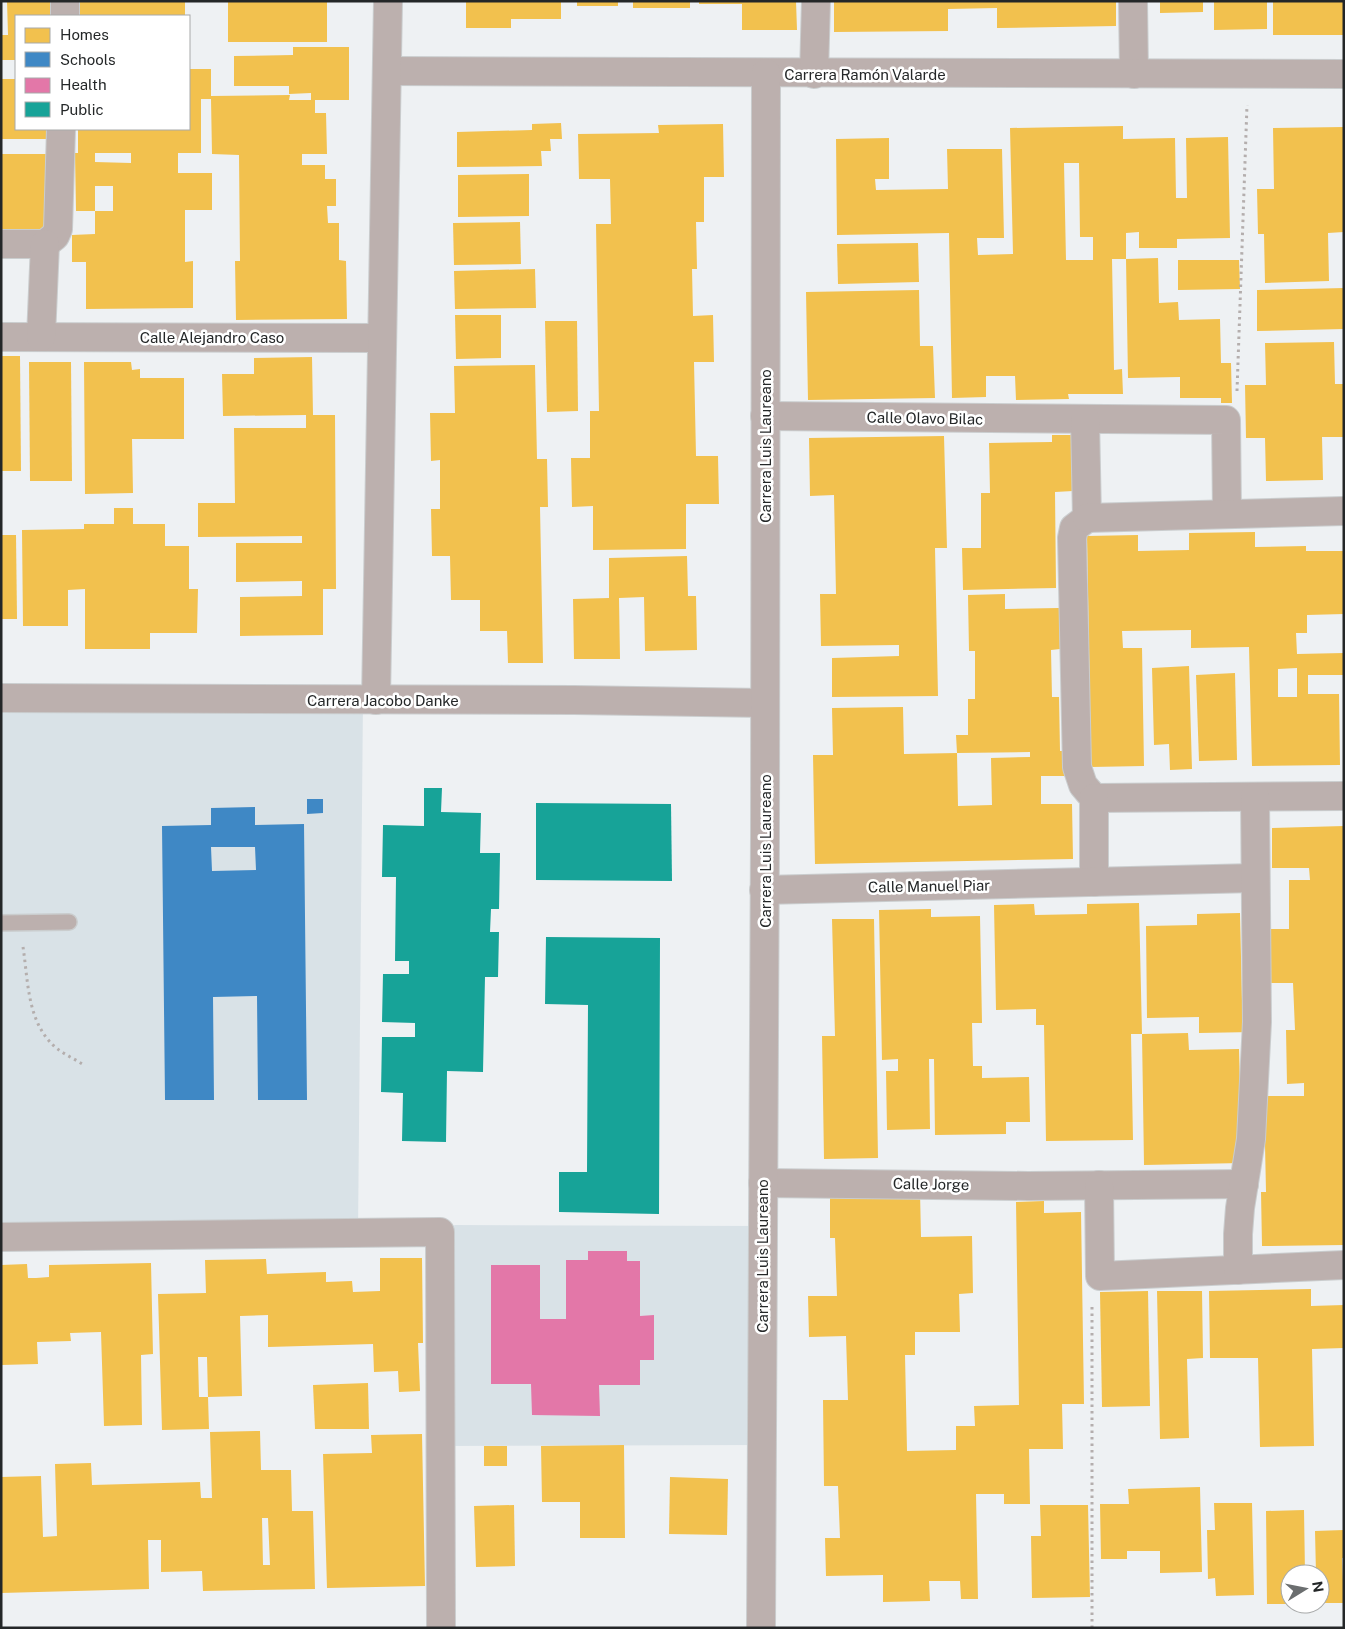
<svg xmlns="http://www.w3.org/2000/svg" width="1345" height="1629" font-family="'Public Sans',sans-serif">
  <style>
    .built { fill: #d9e2e7 }
    .homes { fill: #f2c14e; fill-rule: evenodd }
    .schools { fill: #3f88c5; fill-rule: evenodd }
    .health { fill: #e377a8 }
    .public { fill: #17a398 }
    .lines { fill: none; stroke-linecap: round; stroke-linejoin: round }
    .service-casing { stroke: #cacdce; stroke-width: 18 }
    .minor-casing { stroke: #cacdce; stroke-width: 30 }
    .path { stroke: #b4aead; stroke-width: 3; stroke-dasharray: 2.5 4; stroke-linecap: butt }
    .service { stroke: #bcb0ae; stroke-width: 15 }
    .minor { stroke: #bcb0ae; stroke-width: 28 }
    .labels { text-anchor: middle; dominant-baseline: central; stroke-width: 5; stroke-linejoin: round; paint-order: stroke }
    .street-label { font-size: 15px; fill: #242728; stroke: #fff }
  </style>
  <rect width="100%" height="100%" fill="#eef1f3"/>
  <g class="built">
    <polygon points="1,698 363,700 358,1233 1,1237"/>
    <polygon points="455,1225 763,1226 761,1445 441,1446 440,1232"/>
  </g>
  <g class="homes">
    <polygon points="7,1 50,1 51,16 16,16 16,60 1,60 1,35 8,35"/>
    <rect x="77" y="1" width="108" height="15"/>
    <rect x="228" y="1" width="99" height="41"/>
    <polygon points="466,1 561,1 561,19 511,19 511,28 466,28"/>
    <rect x="577" y="1" width="41" height="5"/>
    <rect x="633" y="1" width="57" height="7"/>
    <polygon points="699,1 796,1 797,30 742,30 742,4 699,4"/>
    <polygon points="834,1 1116,1 1116,26 997,28 997,8 948,9 948,31 834,32"/>
    <polygon points="1160,1 1203,1 1203,12 1160,13"/>
    <polygon points="1228,1 1267,1 1267,29 1214,30 1214,2"/>
    <rect x="1273" y="1" width="71" height="34"/>
    <path d="M293 47H349V100H315V113H326L327 154H302V165H325V179H336V206H327L328 223H339V260L346 261 347 319 236 320 235 261H240L239 155 212 154 211 99H201V153H178V173H212V210H185V262L193 261V308L86 309V262H72V235L95 234V211H113V186H95V211H76L75 153H78V129H189L190 69H211V96L290 95 289 100H311V93L289 94V86H234V56L293 55ZM95 153H131V163L95 162Z"/>
    <polygon points="1,79 16,79 16,129 55,129 55,139 1,139"/>
    <polygon points="561,123 562,139 550,139 551,151 541,151 542,166 457,167 457,132 532,130 532,124"/>
    <polygon points="723,124 724,177 704,177 704,222 696,222 697,269 692,269 693,316 713,315 714,362 694,362 696,456 718,456 719,504 686,504 686,549 593,550 593,506 572,507 571,458 590,458 590,411 599,411 596,224 611,224 610,179 579,179 578,134 659,133 658,125"/>
    <path d="M1123 126V139L1175 138 1176 198H1187L1186 138 1228 137 1230 238 1177 239V248H1139V232L1126 233V259H1112L1114 370 1122 369 1123 394H1068L1069 399 1016 400 1015 376H986V397L952 398 949 233 837 235 836 139 889 138V179H875L876 190 948 189 947 149H1002L1004 238H977L978 255 1013 254 1010 128ZM1064 163H1079L1080 237H1093V260H1066Z"/>
    <polygon points="1344,127 1344,232 1328,233 1329,281 1265,283 1264,234 1258,234 1257,189 1274,189 1273,128"/>
    <polygon points="1,154 55,154 48,235 1,236"/>
    <polygon points="529,174 529,216 458,217 458,175"/>
    <polygon points="520,222 521,264 454,265 453,223"/>
    <polygon points="918,243 919,282 838,284 837,244"/>
    <polygon points="1158,258 1159,303 1178,302 1179,320 1220,319 1221,363 1231,363 1232,403 1221,403 1221,398 1180,398 1180,377 1128,378 1126,259"/>
    <polygon points="1178,260 1239,260 1240,289 1178,290"/>
    <polygon points="535,269 536,308 455,309 454,271"/>
    <polygon points="1344,288 1344,329 1257,331 1257,290"/>
    <polygon points="919,290 920,346 933,346 935,398 808,400 806,292"/>
    <polygon points="455,315 501,315 501,358 456,359"/>
    <polygon points="545,321 577,321 578,411 547,412"/>
    <polygon points="1334,342 1335,384 1344,384 1344,437 1322,437 1323,480 1266,481 1265,438 1246,438 1245,385 1266,385 1265,343"/>
    <polygon points="1,356 20,356 21,471 1,471"/>
    <polygon points="312,357 313,415 335,415 336,589 323,589 323,635 240,636 240,597 302,596 302,581 236,582 236,543 302,543 302,536 198,537 198,503 235,503 234,428 306,428 306,415 223,416 222,374 254,374 254,358"/>
    <polygon points="29,362 71,362 72,481 30,481"/>
    <polygon points="84,362 131,362 132,370 140,369 140,378 184,378 184,439 132,439 133,493 85,494"/>
    <polygon points="535,365 537,459 547,459 548,507 540,507 543,663 508,663 507,631 480,631 480,600 451,600 450,556 432,556 431,509 440,509 440,460 431,461 430,413 455,413 454,366"/>
    <polygon points="1052,435 1072,435 1073,491 1055,492 1056,588 963,590 962,548 981,548 981,493 990,493 989,443 1052,442"/>
    <polygon points="944,436 947,548 935,548 938,696 832,697 832,658 899,656 899,645 821,646 820,594 836,594 834,495 810,496 809,438"/>
    <polygon points="114,508 133,508 133,524 165,524 165,546 189,546 189,589 198,589 197,633 150,633 150,649 85,649 85,589 68,590 68,626 23,626 22,530 84,529 84,524 114,524"/>
    <path d="M1255 532V547L1306 546V551H1344V614L1307 615V633H1296L1297 654 1344 653V675H1308V694H1339L1340 765 1252 766 1249 647 1191 648V630L1122 631 1123 648H1142L1144 766 1091 767 1087 536 1138 535V551L1189 550V533ZM1297 668V697H1278V669Z"/>
    <polygon points="1,535 16,535 17,619 1,619"/>
    <polygon points="687,556 688,596 696,596 697,650 645,651 644,597 619,598 620,659 574,659 573,599 609,598 609,558"/>
    <polygon points="1005,594 1005,609 1059,608 1060,649 1051,650 1052,697 1059,697 1060,751 1070,751 1070,776 1041,776 1041,804 1072,804 1073,859 815,864 813,755 833,755 832,708 903,707 904,754 957,753 958,806 992,805 991,758 1030,757 1030,752 957,753 956,735 968,735 968,699 975,699 975,651 969,651 968,595"/>
    <polygon points="1189,666 1192,769 1170,770 1169,744 1154,745 1152,668"/>
    <polygon points="1235,673 1237,760 1199,761 1196,675"/>
    <polygon points="1344,826 1344,1245 1262,1246 1261,1192 1266,1192 1264,1096 1304,1096 1304,1083 1287,1084 1286,1030 1295,1030 1293,983 1271,983 1269,929 1289,929 1289,880 1310,880 1309,868 1272,868 1272,828"/>
    <polygon points="1139,903 1142,1034 1188,1033 1189,1050 1239,1049 1242,1163 1144,1165 1142,1034 1131,1034 1133,1140 1046,1141 1044,1025 1036,1025 1036,1009 996,1010 994,905 1034,904 1035,915 1087,914 1087,904"/>
    <polygon points="931,909 931,917 980,916 982,1023 972,1023 973,1066 982,1066 982,1078 1029,1077 1030,1122 1006,1122 1006,1134 935,1135 934,1059 929,1059 930,1129 887,1130 886,1071 898,1071 898,1059 882,1060 879,910"/>
    <polygon points="1240,913 1242,1001 1252,1000 1253,1032 1199,1033 1199,1017 1147,1018 1146,926 1197,925 1197,914"/>
    <polygon points="832,919 874,919 878,1158 824,1159 822,1036 835,1036"/>
    <polygon points="920,1192 921,1237 972,1236 973,1293 959,1294 960,1332 915,1332 915,1355 905,1355 907,1451 956,1450 956,1426 975,1426 974,1406 1019,1405 1016,1202 1044,1201 1044,1213 1081,1212 1084,1404 1062,1404 1063,1449 1029,1449 1030,1504 1004,1504 1004,1494 976,1494 978,1599 961,1599 960,1581 929,1581 930,1601 883,1602 883,1575 826,1576 825,1538 840,1538 838,1486 824,1486 823,1400 848,1400 846,1336 809,1337 808,1296 837,1296 835,1238 830,1238 830,1193"/>
    <path d="M380 1258H422L423 1343H418L420 1391 399 1392 398 1371 374 1372 373 1344 268 1347V1315L240 1316 242 1396 208 1397 209 1429 162 1430 158 1294 206 1293 205 1260 266 1259 267 1274 326 1272V1282L352 1281 353 1292 380 1291ZM198 1357H207L208 1397H199Z"/>
    <polygon points="151,1263 153,1354 141,1355 142,1425 104,1426 101,1332 70,1333 71,1341 37,1342 38,1364 1,1365 1,1265 27,1264 28,1278 36,1278 49,1277 49,1265"/>
    <polygon points="1311,1289 1311,1306 1344,1305 1344,1348 1312,1349 1314,1446 1260,1447 1258,1358 1210,1358 1209,1291"/>
    <polygon points="1148,1291 1150,1406 1102,1407 1100,1292"/>
    <polygon points="1157,1291 1202,1291 1203,1358 1187,1359 1189,1438 1160,1439"/>
    <polygon points="368,1383 369,1429 315,1429 313,1385"/>
    <path d="M260 1431 261 1470H291L292 1511H313L315 1589 203 1591 202 1571 161 1572V1540H148L149 1589 1 1593V1477L41 1476 43 1537 57 1536 55 1464 91 1463 92 1485 200 1482 201 1498H212L210 1432ZM262 1518H268L270 1565H263Z"/>
    <polygon points="422,1434 425,1586 327,1588 323,1454 372,1453 371,1435"/>
    <polygon points="624,1445 625,1538 580,1538 580,1502 542,1502 541,1446"/>
    <rect x="484" y="1446" width="23" height="20"/>
    <polygon points="670,1477 728,1479 727,1535 669,1534"/>
    <polygon points="1200,1487 1202,1572 1160,1573 1160,1551 1127,1551 1127,1559 1101,1559 1100,1504 1129,1504 1128,1489"/>
    <polygon points="1214,1503 1252,1503 1254,1595 1216,1596 1215,1578 1208,1579 1207,1530 1215,1530"/>
    <polygon points="514,1505 515,1566 476,1567 474,1506"/>
    <polygon points="1040,1505 1088,1505 1090,1597 1032,1598 1031,1536 1041,1536"/>
    <polygon points="1304,1510 1305,1574 1290,1574 1290,1604 1267,1604 1266,1511"/>
    <polygon points="1344,1530 1344,1558 1342,1558 1344,1603 1320,1603 1320,1574 1316,1574 1315,1531"/>
  </g>
  <g class="schools">
    <polygon points="307,799 323,799 323,813 307,814"/>
    <path d="M255 807V825L304 824 307 1100H258L257 996 213 997 214 1100H165L162 826 211 825V808ZM211 847H255L256 870 212 871Z"/>
  </g>
  <polygon class="health" points="588,1251 627,1251 627,1261 640,1261 640,1316 654,1315 654,1360 640,1360 640,1385 599,1385 600,1416 532,1415 531,1384 491,1384 491,1265 540,1265 540,1319 566,1319 566,1260 588,1260"/>
  <g class="public">
    <polygon points="424,788 442,788 441,812 481,813 480,853 500,853 499,909 491,909 490,932 499,932 498,977 485,977 483,1072 447,1071 446,1142 402,1141 403,1093 381,1092 382,1037 415,1037 415,1023 382,1022 383,974 409,974 409,961 395,961 396,877 382,877 383,825 424,826"/>
    <polygon points="536,803 671,804 672,881 536,880"/>
    <polygon points="546,937 660,938 659,1214 559,1212 559,1172 587,1172 588,1005 545,1004"/>
  </g>
  <g class="lines">
    <g class="service-casing">
      <polyline id="service" points="1,923 69,922"/>
    </g>
    <g class="minor-casing">
      <g id="minor">
        <polyline points="1133,1 1134,74"/>
        <polyline points="65,16 65,1"/>
        <polyline points="387,71 1344,74"/>
        <polyline points="814,74 816,1"/>
        <polyline points="1,244 45,244"/>
        <polyline points="45,244 55,236 58,229 61,129"/>
        <polyline points="1,337 382,338"/>
        <polyline points="41,337 45,244"/>
        <polyline points="765,416 1226,420 1227,514"/>
        <polyline points="1085,419 1087,518"/>
        <polyline points="1087,518 1074,528 1072,538 1077,767 1083,785 1094,798"/>
        <polyline points="1087,518 1344,511"/>
        <polyline points="1,698 574,700 765,703"/>
        <polyline points="376,700 388,1"/>
        <polyline points="1094,798 1344,796"/>
        <polyline points="1094,798 1094,882"/>
        <polyline points="764,890 1255,878"/>
        <polyline points="763,1183 1028,1186 1244,1184"/>
        <polyline points="1099,1185 1100,1276 1344,1265"/>
        <polyline points="1,1237 440,1232 441,1628"/>
        <polyline points="1238,1270 1238,1234 1240,1208 1251,1139 1257,1022 1255,797"/>
        <polyline points="761,1628 765,836 766,73"/>
      </g>
    </g>
    <g class="path">
      <polyline points="1237,391 1247,105"/>
      <path d="M23 947C28 979 27 1018 51 1043 59 1052 73 1058 84 1065"/>
      <polyline points="1092,1628 1092,1305"/>
    </g>
    <use href="#service" class="service"/>
    <use href="#minor" class="minor"/>
  </g>
  <g class="labels">
    <g class="street-label">
      <text x="865" y="74">Carrera Ramón Valarde</text>
      <text x="212" y="337">Calle Alejandro Caso</text>
      <text transform="translate(925 418) rotate(1)">Calle Olavo Bilac</text>
      <text transform="translate(765 446) rotate(-90)">Carrera Luis Laureano</text>
      <text x="383" y="700">Carrera Jacobo Danke</text>
      <text transform="translate(765 851) rotate(-90)">Carrera Luis Laureano</text>
      <text transform="translate(929 886) rotate(-1)">Calle Manuel Piar</text>
      <text transform="translate(931 1184) rotate(1)">Calle Jorge</text>
      <text transform="translate(762 1256) rotate(-90)">Carrera Luis Laureano</text>
    </g>
  </g>
  <rect width="1345" height="1629" fill="none" stroke="#242728" stroke-width="5"/>
  <rect x="15" y="15" width="175" height="115" fill="#ffffff" stroke="#a7a9a9"/>
  <rect x="25" y="28" width="25" height="15" fill="#f2c14e" stroke="#a7a9a9"/>
  <text x="60" y="40" font-size="15" fill="#242728">Homes</text>
  <rect x="25" y="52" width="25" height="15" fill="#3f88c5" stroke="#a7a9a9"/>
  <text x="60" y="65" font-size="15" fill="#242728">Schools</text>
  <rect x="25" y="78" width="25" height="15" fill="#e377a8" stroke="#a7a9a9"/>
  <text x="60" y="90" font-size="15" fill="#242728">Health</text>
  <rect x="25" y="102" width="25" height="15" fill="#17a398" stroke="#a7a9a9"/>
  <text x="60" y="115" font-size="15" fill="#242728">Public</text>
  <g transform="translate(1305 1589) rotate(80)"><circle r="24" fill="#ffffff" stroke="#a7a9a9"/>
  <path d="M0-4L9 19L0 12L-9 19Z" fill="#6b6e6f"/>
  <text y="-8" font-size="14" font-weight="bold" text-anchor="middle" fill="#242728">N</text>
  </g>
</svg>
